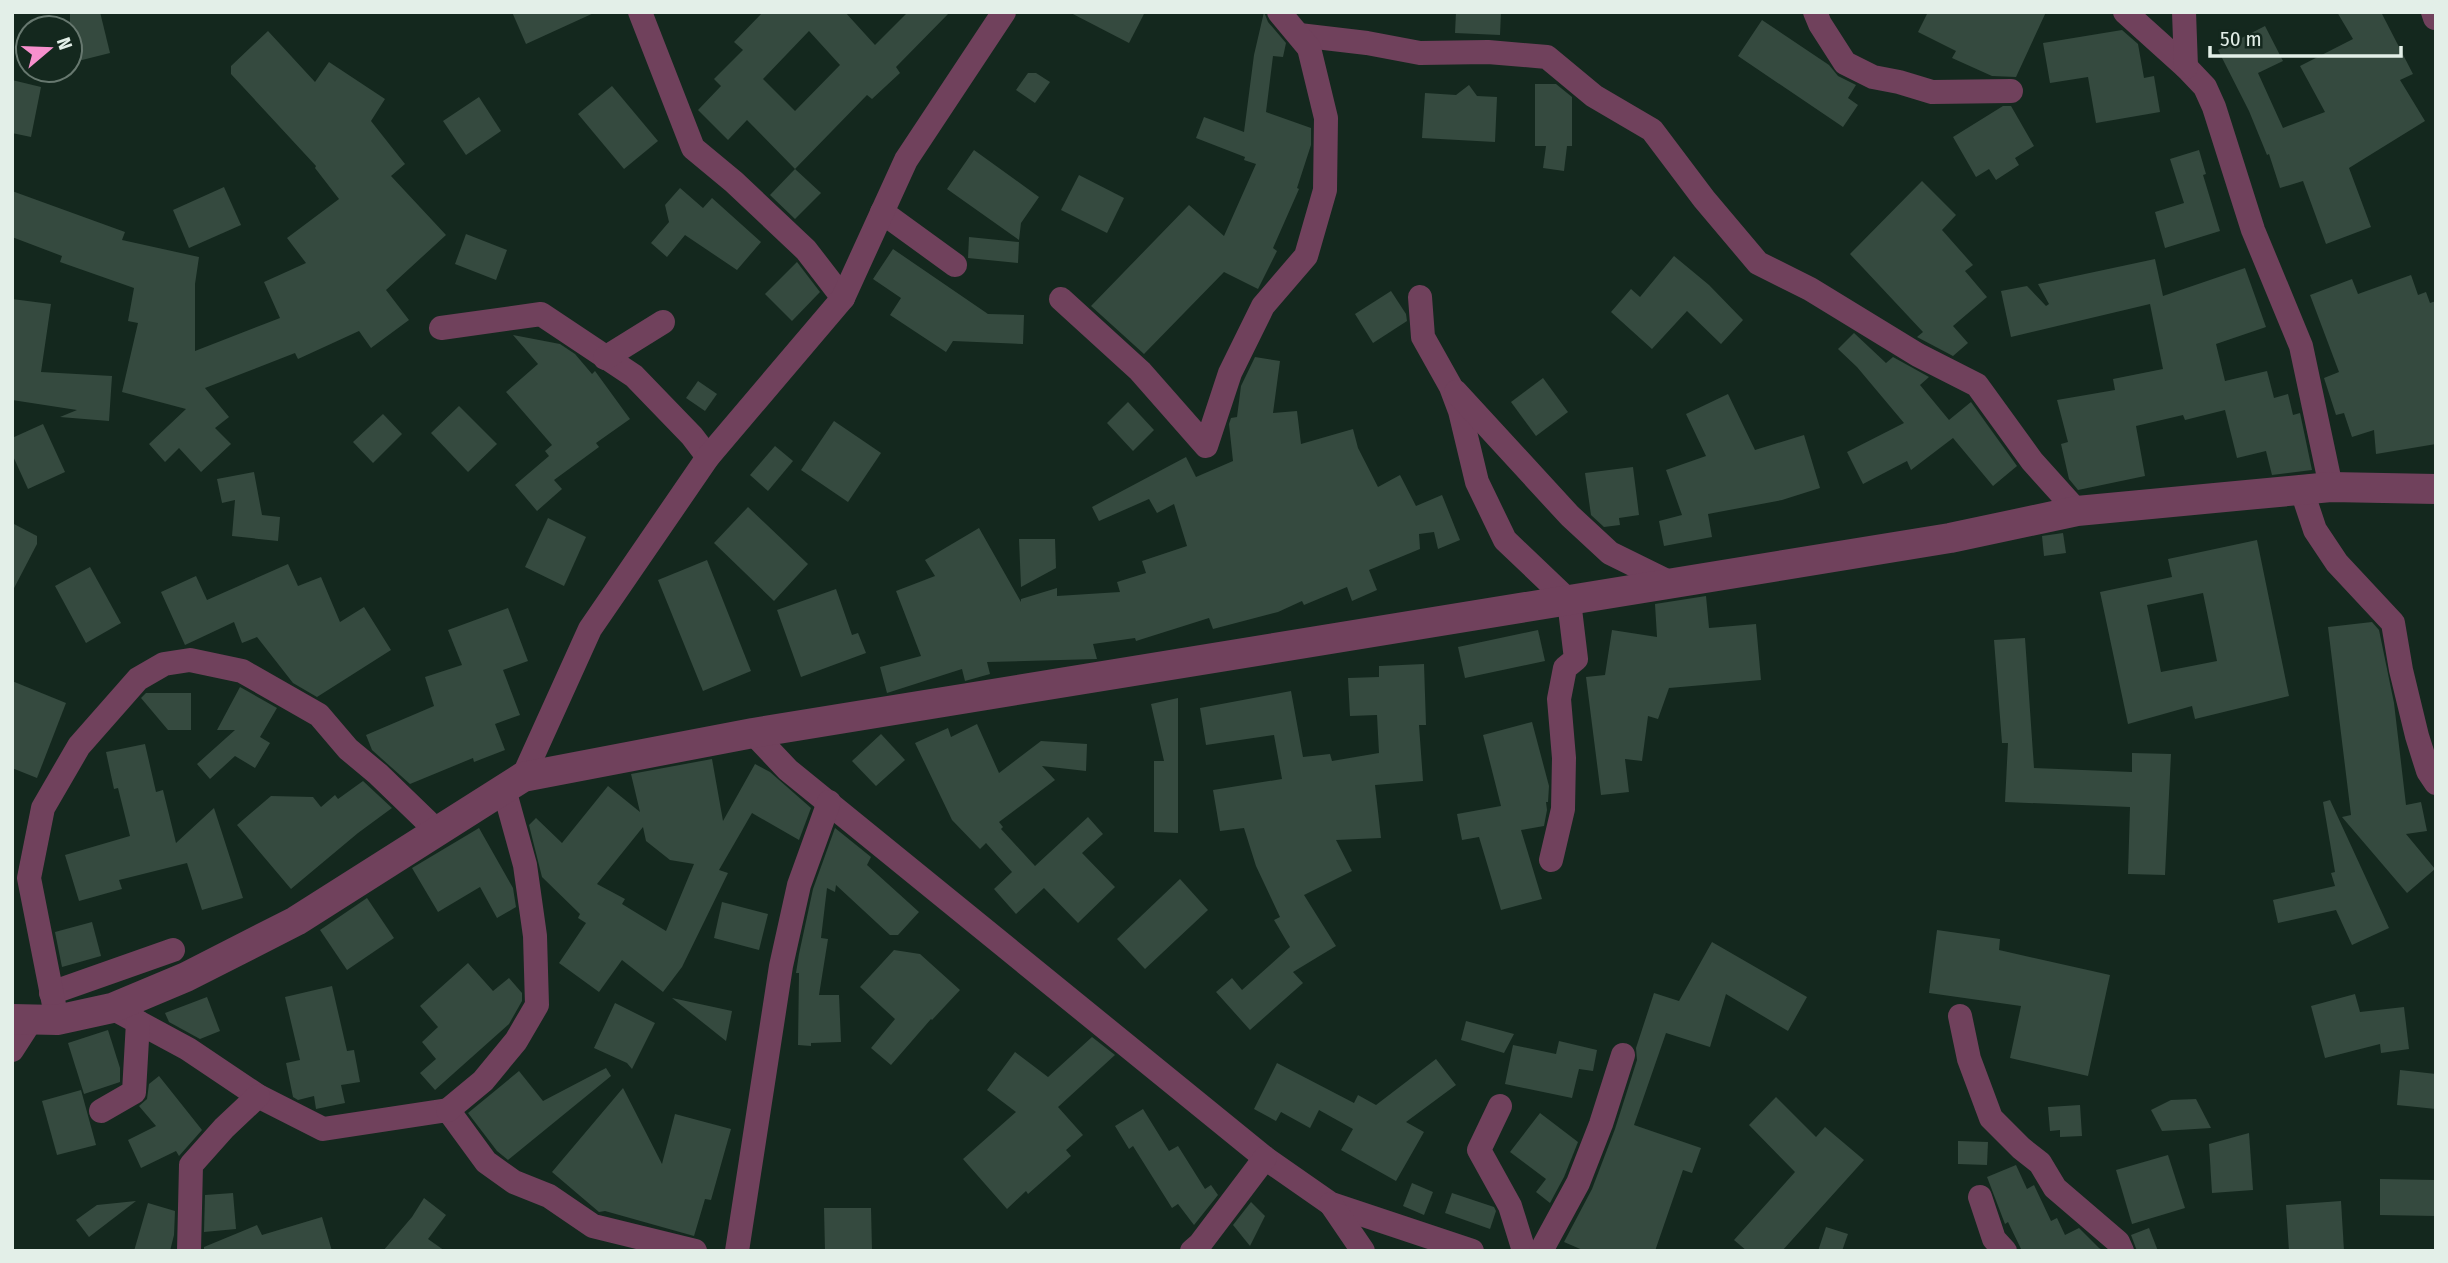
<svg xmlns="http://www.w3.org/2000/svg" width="2448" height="1263" font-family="'Fira Sans Condensed',sans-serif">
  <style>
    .building { fill: #354a3f; fill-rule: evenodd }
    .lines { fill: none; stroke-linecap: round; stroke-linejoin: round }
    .minor { stroke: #70415c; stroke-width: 24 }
    .tertiary { stroke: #70415c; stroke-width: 30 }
  </style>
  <rect width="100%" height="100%" fill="#14281e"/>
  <g class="building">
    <polygon points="70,12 100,12 110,53 70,63"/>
    <polygon points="512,12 596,12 526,44"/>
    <path d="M763 12H845L875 45 908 12H950L896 67 900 73 872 99 867 95 795 169 747 120 728 140 698 110 721 86 714 79 743 50 734 42ZM809 31 840 65 795 111 763 79Z"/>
    <polygon points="1069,12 1145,12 1129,43"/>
    <polygon points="1264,12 1268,22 1286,43 1283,57 1273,56 1266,112 1311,128 1311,145 1297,188 1299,189 1273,248 1277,251 1258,289 1224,272 1144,354 1091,306 1189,205 1224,236 1256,164 1244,160 1245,157 1196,138 1204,117 1244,132 1254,55"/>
    <polygon points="1456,12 1501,12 1500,35 1455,33"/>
    <polygon points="1928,12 2046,12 2016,77 1992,76 1952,58 1956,51 1918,32"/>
    <polygon points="2337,12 2381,12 2413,74 2400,80 2425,121 2349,168 2371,227 2326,244 2303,181 2280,188 2269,154 2267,155 2249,111 2218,50 2265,26 2283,61 2258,73 2283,128 2325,112 2300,66 2353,39"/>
    <polygon points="1762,20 1829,65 1838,76 1856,85 1848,98 1858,105 1843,127 1738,56"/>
    <polygon points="2122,30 2138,44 2144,78 2154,76 2160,112 2096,123 2088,77 2050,83 2043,43"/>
    <polygon points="268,31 315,82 329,62 385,99 371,121 405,164 391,176 446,235 386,290 409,320 371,348 359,331 298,359 295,353 205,388 229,417 215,428 231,444 201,472 179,448 165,462 149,444 186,409 122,392 138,323 128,321 134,288 60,262 62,256 12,237 12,191 125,232 122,240 199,257 195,284 195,351 280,318 264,282 306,263 287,238 339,199 315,168 316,166 231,74 231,66"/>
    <polygon points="1028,73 1036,73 1050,82 1035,103 1016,90"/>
    <polygon points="12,80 41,87 31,137 12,133"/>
    <polygon points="1535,84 1556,84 1572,97 1572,146 1567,146 1564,171 1543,168 1546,146 1535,146"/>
    <polygon points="1469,85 1477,96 1497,97 1495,142 1422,138 1425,93 1456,95"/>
    <polygon points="612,86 658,141 624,169 578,114"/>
    <polygon points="479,97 501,131 466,155 443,121"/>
    <polygon points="2003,106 2011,106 2034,146 2015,158 2019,165 1996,180 1989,169 1976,177 1953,137"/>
    <polygon points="974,150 1039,197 1021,223 1019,240 947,189"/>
    <polygon points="2199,150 2206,174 2203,175 2220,231 2165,248 2155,212 2184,203 2170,159"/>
    <polygon points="795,169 821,193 795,219 770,195"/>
    <polygon points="1079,175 1124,198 1107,233 1061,210"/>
    <polygon points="1922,181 1956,215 1942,230 1973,265 1965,271 1987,297 1953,326 1968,343 1953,356 1917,337 1923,332 1850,254"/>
    <polygon points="224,187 241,225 189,248 173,210"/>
    <polygon points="680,188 703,208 712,198 761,242 737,270 685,235 667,257 651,243 669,222 665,205"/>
    <polygon points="466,234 507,250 496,280 455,264"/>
    <polygon points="969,237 1019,242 1018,263 968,258"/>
    <polygon points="893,249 988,314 1024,315 1023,344 953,341 946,352 890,315 901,298 873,279"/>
    <polygon points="1674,256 1709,285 1743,320 1721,344 1687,311 1652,349 1611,312 1631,289 1640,297"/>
    <polygon points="2155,259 2163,296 2245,268 2266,327 2216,344 2225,381 2267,371 2274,398 2288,394 2293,415 2300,413 2312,470 2272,475 2266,451 2237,458 2225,410 2185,420 2183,415 2136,426 2145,476 2078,490 2069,479 2061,444 2068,442 2057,400 2115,390 2113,379 2163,369 2150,304 2011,337 2001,291 2027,286 2046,306 2049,304 2038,284"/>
    <polygon points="797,262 820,292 792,321 765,294"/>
    <polygon points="2411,275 2418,295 2426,292 2430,303 2436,301 2436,444 2376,454 2374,430 2352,437 2344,413 2336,415 2324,378 2339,372 2310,295 2352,279 2358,294"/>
    <polygon points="1391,291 1406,314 1407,321 1373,343 1355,314"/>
    <polygon points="12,299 51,304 41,372 112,376 109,421 60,417 77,410 12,400"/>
    <polygon points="1854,333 1886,363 1893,357 1929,377 1920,385 1949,420 1971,402 2017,466 1993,486 1953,438 1911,470 1907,461 1863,484 1847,452 1904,423 1857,367 1838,349"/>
    <polygon points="513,335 560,344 575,354 592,374 595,371 630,419 596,443 599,447 554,480 562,489 537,511 515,485 549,456 545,451 552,445 506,392 538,364"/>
    <polygon points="1255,357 1280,361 1273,413 1297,411 1301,444 1353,429 1358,448 1378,487 1400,475 1416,506 1442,495 1460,540 1438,549 1434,532 1419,534 1420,549 1369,570 1377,590 1352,601 1347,587 1304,605 1302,601 1278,612 1213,629 1209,618 1136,641 1135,638 1093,644 1097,659 987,662 990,674 965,681 962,669 887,693 880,667 921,656 896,591 935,576 925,560 979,528 1021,602 1021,599 1057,588 1057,596 1120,592 1117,582 1146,573 1142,561 1187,546 1174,504 1157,513 1149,499 1099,521 1092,507 1186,457 1196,477 1233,461 1229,424 1231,418 1237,417 1241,386"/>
    <polygon points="1543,378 1568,412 1536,436 1511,402"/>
    <polygon points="698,381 717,394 705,411 686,398"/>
    <polygon points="1728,394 1755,450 1804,435 1820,488 1782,500 1708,514 1712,537 1664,546 1659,521 1682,515 1666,470 1706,456 1686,414"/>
    <polygon points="1128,402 1154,430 1133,451 1107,423"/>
    <polygon points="459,406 497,444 468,472 431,433"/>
    <polygon points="383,414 402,434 373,463 353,442"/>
    <polygon points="834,421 881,453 848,502 801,470"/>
    <polygon points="43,424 65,472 28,489 12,454 12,438"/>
    <polygon points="775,446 793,461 768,491 750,475"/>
    <polygon points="1633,467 1639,515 1619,518 1620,525 1604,527 1591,515 1585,473"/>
    <polygon points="254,472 262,515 280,517 278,541 232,536 235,500 222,503 217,479"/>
    <polygon points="748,507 808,564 774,601 714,543"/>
    <polygon points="548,518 586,537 564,586 525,567"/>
    <polygon points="12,523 37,536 37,544 12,592"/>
    <polygon points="2063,533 2066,553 2044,556 2042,536"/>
    <polygon points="1019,539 1055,539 1056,568 1021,587"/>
    <path d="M2257 540 2289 696 2195 719 2192 706 2128 724 2100 592 2172 577 2168 559ZM2203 593 2217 661 2161 672 2147 605Z"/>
    <polygon points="707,560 751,671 703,691 658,580"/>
    <polygon points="288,564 298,586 321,577 340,622 364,607 391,650 317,697 293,683 257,637 242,643 234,622 185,645 161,592 196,576 207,600"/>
    <polygon points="90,567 121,623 86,643 55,586"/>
    <polygon points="836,589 852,635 858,633 866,653 801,677 777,610"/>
    <polygon points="1706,596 1709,628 1756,624 1761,680 1669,688 1658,719 1648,716 1642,761 1625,759 1629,792 1601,795 1586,677 1605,675 1612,630 1657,637 1655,604"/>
    <polygon points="508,608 528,661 503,670 520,715 495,724 505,750 474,762 473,758 410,784 372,750 366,735 434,706 425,677 462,665 448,630"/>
    <polygon points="2372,622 2379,630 2394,703 2406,805 2421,802 2427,831 2406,834 2435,869 2407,893 2342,817 2351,815 2328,627"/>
    <polygon points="1538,630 1545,661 1465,678 1458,647"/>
    <polygon points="2025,638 2034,768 2132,772 2132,753 2171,754 2165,875 2128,874 2130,807 2005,802 2008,743 2002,743 1994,640"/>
    <polygon points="1424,664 1426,725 1419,725 1423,781 1375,785 1381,838 1336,840 1352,871 1304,895 1336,946 1293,972 1303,983 1250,1030 1216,992 1232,978 1242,990 1290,947 1274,920 1280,917 1256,866 1244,828 1220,831 1213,790 1282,779 1274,735 1206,745 1200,708 1291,691 1303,757 1330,754 1332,761 1379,753 1377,715 1350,716 1348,678 1379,677 1379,666"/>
    <polygon points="12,681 66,703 37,778 12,768"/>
    <polygon points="240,687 277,708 260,737 270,743 255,768 235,756 210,779 197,764 235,730 217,730"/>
    <polygon points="146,693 191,693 191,730 168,730 141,698"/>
    <polygon points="1178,698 1178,833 1154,832 1154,761 1164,761 1151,704"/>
    <polygon points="1532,722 1549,786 1548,802 1546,802 1547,810 1544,826 1521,830 1542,899 1501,910 1479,837 1462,840 1457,814 1501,806 1483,735"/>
    <polygon points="977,724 999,773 1041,741 1087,744 1086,771 1042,766 1055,780 999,822 1003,827 1001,829 1035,866 1088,817 1103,834 1082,853 1115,887 1078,923 1044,888 1016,914 994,889 1012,872 986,843 980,849 952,820 915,743 948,728 951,737"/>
    <polygon points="881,734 905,760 876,786 852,761"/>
    <polygon points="145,744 156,792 163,790 176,843 214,808 243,898 202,910 187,863 119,880 122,889 79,901 65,855 130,836 118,788 114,789 106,752"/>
    <path d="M712 759 723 821 755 764 770 772 811 808 799 840 752 813 719 870 728 873 682 967 663 992 622 960 599 992 559 963 586 923 578 918 580 914 542 877 529 825 536 818 562 843 608 786 640 812 631 774ZM643 827 646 841 670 860 694 864 666 931 622 904 625 899 597 884Z"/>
    <polygon points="363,781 392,808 358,833 291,889 237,825 271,796 313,797 321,807 335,795 338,799"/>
    <polygon points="2330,800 2389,928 2352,945 2336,910 2278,923 2273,900 2335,886 2331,873 2335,872 2323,802"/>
    <polygon points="479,828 513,888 516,907 497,918 480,887 438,912 412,868"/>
    <polygon points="835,828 871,857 867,865 919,912 898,935 890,935 836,885 835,892 827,888 821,938 828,939 819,995 839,995 841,1042 811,1043 811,1046 798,1045 799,973 796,973 799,954 813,889"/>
    <polygon points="1180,879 1208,910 1145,969 1117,939"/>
    <polygon points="367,898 394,938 347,970 320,930"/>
    <polygon points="722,902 768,914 759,950 714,938"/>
    <polygon points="92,922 101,956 62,967 55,932"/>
    <polygon points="1937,930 2000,939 1999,950 2110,975 2088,1076 2010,1058 2021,1006 1929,993"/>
    <polygon points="1712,942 1807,997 1788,1031 1726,994 1710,1047 1666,1033 1634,1125 1701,1148 1692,1173 1683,1170 1655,1251 1585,1251 1564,1242 1592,1189 1615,1129 1637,1060 1636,1048 1654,993 1679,1001"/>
    <polygon points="894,950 920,954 960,990 932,1020 931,1019 891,1065 871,1048 895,1019 860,987"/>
    <polygon points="468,963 493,991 509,978 522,993 522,1001 509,1024 435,1090 420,1073 436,1059 422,1042 438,1027 420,1006"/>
    <polygon points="332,986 347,1051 354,1050 360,1082 341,1085 345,1103 316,1109 314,1096 298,1100 293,1097 286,1063 300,1060 285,997"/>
    <polygon points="2355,994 2360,1012 2404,1007 2409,1049 2381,1053 2380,1044 2325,1058 2311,1006"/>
    <polygon points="207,997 220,1031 200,1039 169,1022 165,1013"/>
    <polygon points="672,998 732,1011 726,1041"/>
    <polygon points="615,1003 655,1023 632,1069 627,1063 594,1048"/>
    <polygon points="1466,1021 1514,1034 1504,1053 1461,1040"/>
    <polygon points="108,1030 120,1068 120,1082 84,1094 68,1043"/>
    <polygon points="1092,1037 1115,1055 1058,1107 1083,1135 1066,1150 1071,1156 1028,1194 1026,1191 1007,1209 963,1159 1016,1112 987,1090 1015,1052 1048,1077"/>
    <polygon points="1559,1041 1597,1050 1593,1071 1579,1069 1572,1098 1505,1084 1513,1045 1556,1054"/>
    <polygon points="1436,1059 1456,1085 1406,1122 1424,1132 1396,1181 1341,1150 1353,1129 1319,1110 1310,1128 1281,1112 1276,1121 1254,1109 1277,1063 1354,1103 1358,1095 1376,1105"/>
    <polygon points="606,1068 611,1076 508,1160 497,1151 468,1113 519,1071 543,1101"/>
    <polygon points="2400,1070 2436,1074 2436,1109 2397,1105"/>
    <polygon points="159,1076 202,1130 179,1156 176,1151 141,1168 128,1140 156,1126 139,1106 147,1099 149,1084"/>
    <polygon points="623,1088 662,1164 675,1114 731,1129 711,1200 705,1199 694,1236 605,1211 599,1212 552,1172"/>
    <polygon points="81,1090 96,1145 57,1155 42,1101"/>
    <polygon points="1776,1097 1816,1137 1825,1127 1864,1160 1782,1251 1747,1251 1734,1240 1795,1172 1749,1125"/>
    <polygon points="2196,1099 2211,1128 2162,1131 2151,1110 2171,1100"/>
    <polygon points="2080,1105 2082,1136 2060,1137 2060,1130 2050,1131 2048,1107"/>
    <polygon points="1143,1109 1169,1151 1178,1146 1205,1189 1211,1185 1218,1195 1194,1225 1178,1204 1172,1208 1133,1146 1129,1149 1115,1126"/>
    <polygon points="1540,1113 1578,1142 1564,1177 1550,1203 1536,1192 1546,1179 1510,1152"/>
    <polygon points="2249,1133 2253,1190 2212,1193 2209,1144"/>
    <polygon points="1958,1141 1988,1142 1987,1165 1958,1164"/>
    <polygon points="2168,1155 2185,1208 2132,1224 2116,1170"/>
    <polygon points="2016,1165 2027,1189 2034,1185 2051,1221 2057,1218 2065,1235 2079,1228 2099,1248 2105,1251 2022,1251 2008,1222 2005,1224 1987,1177"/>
    <polygon points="2380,1179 2436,1180 2436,1216 2380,1215"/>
    <polygon points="1412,1183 1433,1192 1424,1215 1403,1206"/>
    <polygon points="233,1193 236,1229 204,1232 205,1195"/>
    <polygon points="1452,1193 1494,1207 1496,1211 1490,1229 1445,1213"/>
    <polygon points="424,1198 446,1215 428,1239 445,1251 383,1251 412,1217"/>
    <polygon points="136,1201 89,1237 76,1220 97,1205"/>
    <polygon points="2341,1201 2344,1251 2289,1251 2286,1205"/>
    <polygon points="1251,1202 1265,1216 1250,1246 1233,1225"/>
    <polygon points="148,1203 175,1211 174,1235 170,1251 134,1251"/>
    <polygon points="824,1208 871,1208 872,1251 825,1251"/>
    <polygon points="322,1217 332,1251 204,1251 204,1247 257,1225 262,1235"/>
    <polygon points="1826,1227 1848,1234 1842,1251 1818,1251"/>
    <polygon points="2149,1228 2158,1251 2137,1251 2131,1235"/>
  </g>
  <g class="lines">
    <g class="minor">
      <polyline points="640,12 693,148 734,182 806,250 843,298"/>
      <polyline points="1815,12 1820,24 1845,63 1873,77 1899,82 1932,92 2011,91"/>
      <polyline points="2125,12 2186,67 2205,87 2214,107 2253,230 2301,346 2331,487"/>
      <polyline points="2184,12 2186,67"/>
      <polyline points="2433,12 2435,18"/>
      <polyline points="1299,35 1367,43 1420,53 1488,52 1547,57 1594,96 1652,130 1704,199 1758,263 1810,289 1918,355 1977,385 2032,461 2077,511"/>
      <polyline points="882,212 955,265"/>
      <polyline points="1420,297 1423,337 1451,387 1460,411 1477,482 1505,540 1569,601 1576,659 1565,668 1559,699 1564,758 1563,809 1551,860"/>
      <polyline points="1061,299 1140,371 1206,446 1230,373 1263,306 1306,256 1325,190 1326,118 1309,48 1279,12"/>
      <polyline points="441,328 541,314 634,376 692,436 708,457"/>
      <polyline points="605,358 663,322"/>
      <polyline points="1456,392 1570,516 1610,553 1673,584"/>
      <polyline points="2302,491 2315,530 2337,563 2393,623 2401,670 2417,736 2428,771 2436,783"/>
      <polyline points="753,733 788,770 1265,1158 1331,1204 1472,1251"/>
      <polyline points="523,777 590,629 708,457 843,298 906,160 1004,12"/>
      <polyline points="51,993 173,950"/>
      <polyline points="112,1008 188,1049 258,1096 323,1129 448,1110 486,1162 514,1182 549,1196 593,1226 695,1251"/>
      <polyline points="1960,1016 1969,1059 1991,1118 2021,1148 2040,1163 2055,1188 2118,1242 2122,1251"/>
      <polyline points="57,1020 29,878 43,808 79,746 138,679 164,664 190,660 242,671 319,715 348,749 378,774 437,831"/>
      <polyline points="12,1050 32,1019"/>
      <polyline points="1500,1106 1479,1150 1510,1206 1524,1251"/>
      <polyline points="448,1110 483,1081 516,1041 537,1005 535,936 525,865 504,789"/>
      <polyline points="101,1111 134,1092 138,1022"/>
      <polyline points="1980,1197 1994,1239 2005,1251"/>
      <polyline points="1331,1204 1363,1251"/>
      <polyline points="189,1251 191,1165 224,1128 258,1096"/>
      <polyline points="737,1251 781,966 799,885 829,802"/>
      <polyline points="1192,1251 1200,1244 1265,1158"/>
      <polyline points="1541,1251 1578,1183 1601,1124 1623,1055"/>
    </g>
    <polyline class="tertiary" points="12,1019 57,1020 112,1008 186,977 296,921 523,777 753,733 1950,538 2077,511 2331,487 2436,489"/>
  </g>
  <rect width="2448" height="1263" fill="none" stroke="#e3efe8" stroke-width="28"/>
  <g transform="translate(49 49) rotate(71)"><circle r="33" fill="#14281e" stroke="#67786f" stroke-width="2"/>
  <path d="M0-5L12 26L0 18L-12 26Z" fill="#f790cd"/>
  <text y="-10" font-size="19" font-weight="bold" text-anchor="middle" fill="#e3efe8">N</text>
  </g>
  <path d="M2210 46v10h191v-10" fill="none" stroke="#e3efe8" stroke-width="3.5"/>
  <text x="2220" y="46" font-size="21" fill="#e3efe8" stroke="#14281e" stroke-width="5" paint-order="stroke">50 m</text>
</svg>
